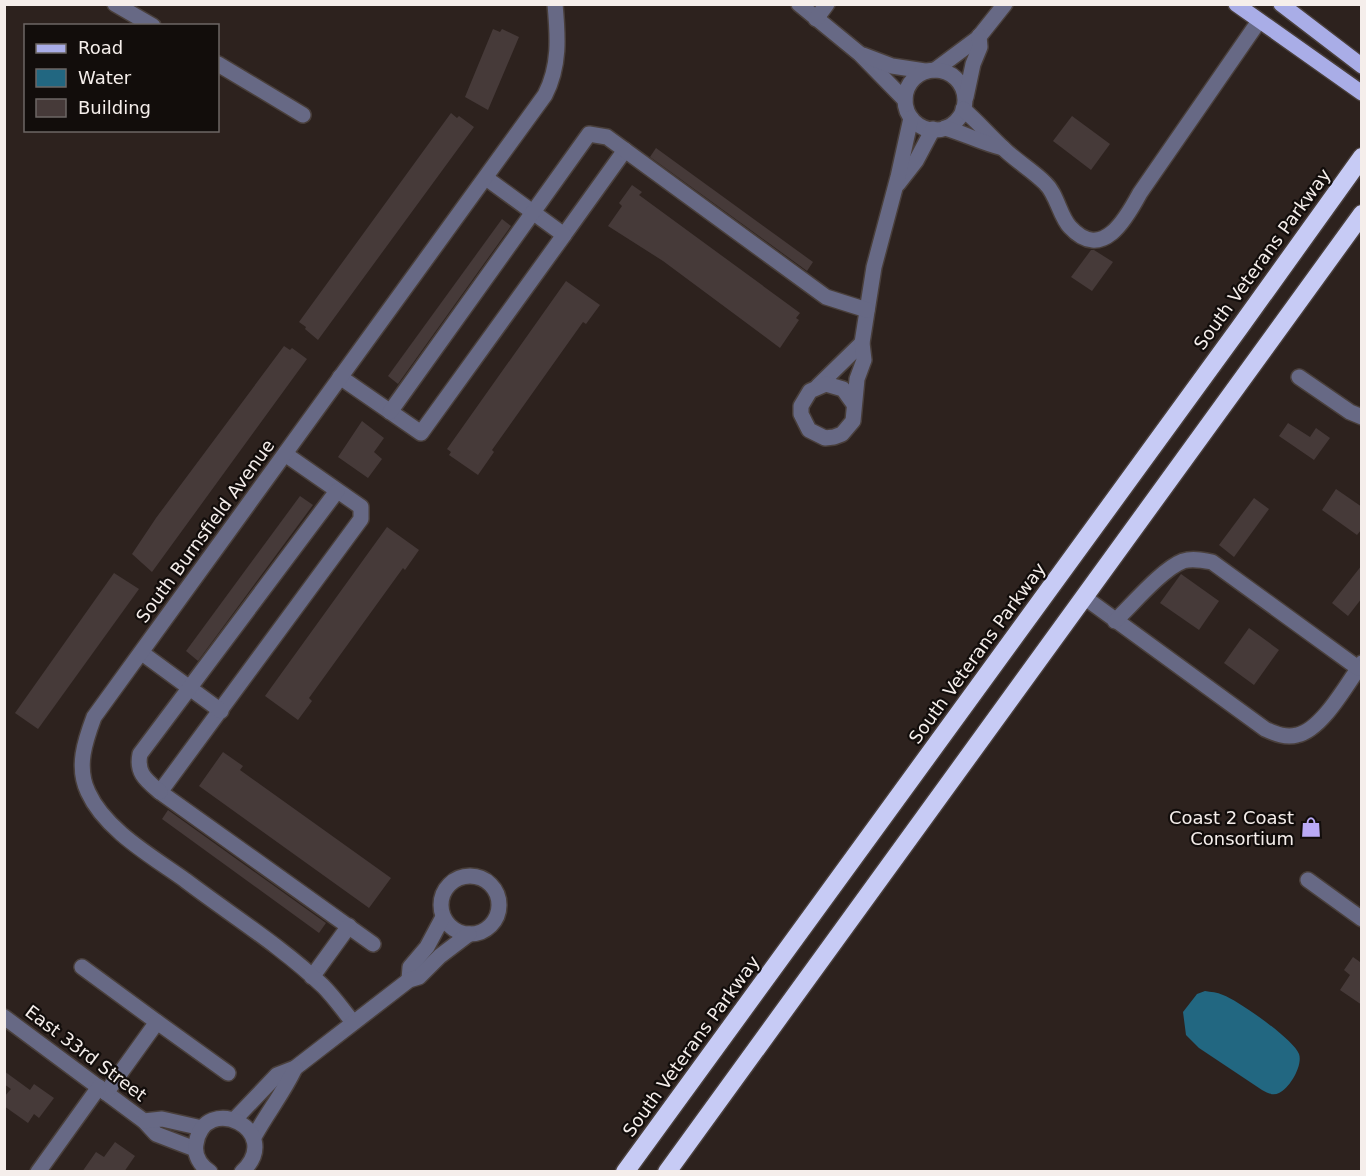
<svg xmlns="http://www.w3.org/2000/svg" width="1366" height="1176" font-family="'DejaVu Sans',sans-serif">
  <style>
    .water { fill: #226781 }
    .building { fill: #463a39 }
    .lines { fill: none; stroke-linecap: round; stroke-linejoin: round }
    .minor-casing { stroke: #493f3b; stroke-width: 18 }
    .major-casing { stroke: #493f3b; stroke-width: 18 }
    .highway-casing { stroke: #493f3b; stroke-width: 21 }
    .minor { stroke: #676985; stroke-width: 15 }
    .major { stroke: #a9ade7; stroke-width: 15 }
    .highway { stroke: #c7cbf5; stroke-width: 18 }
    .labels { text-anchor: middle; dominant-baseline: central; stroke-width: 4.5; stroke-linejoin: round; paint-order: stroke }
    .street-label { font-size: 18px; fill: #f5eeeb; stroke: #120d0b }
    .poi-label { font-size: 18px; fill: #f5eeeb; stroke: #120d0b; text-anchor: end }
  </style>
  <rect width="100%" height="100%" fill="#2d221e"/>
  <path class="water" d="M1205 991C1211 992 1217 992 1223 995 1239 1001 1293 1039 1299 1054 1303 1065 1290 1088 1279 1093 1273 1096 1267 1093 1262 1090L1199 1048 1186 1035 1183 1012 1197 994Z"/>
  <g class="building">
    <polygon points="493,29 500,32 502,29 519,37 488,110 465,97"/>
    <polygon points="451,113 457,118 459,116 474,127 318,340 305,329 306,327 299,322"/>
    <polygon points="1072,116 1110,144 1091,170 1053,141"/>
    <polygon points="656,148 813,262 807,271 650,157"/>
    <polygon points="632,185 642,192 639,195 800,313 796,318 799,320 780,348 663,261 608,226 622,206 619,203"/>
    <polygon points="502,219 511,226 398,384 388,376"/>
    <polygon points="1091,250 1094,250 1113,262 1092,291 1071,277"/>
    <polygon points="566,281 600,305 586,324 583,322 492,450 494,452 478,475 449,455 451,452 447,449"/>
    <polygon points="284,346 290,350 292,348 307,359 152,572 132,554 156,518"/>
    <polygon points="362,421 384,438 374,452 382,459 368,478 338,457"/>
    <polygon points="1288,423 1310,437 1316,428 1330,438 1314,460 1279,436"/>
    <polygon points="1336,489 1362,507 1362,529 1357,535 1322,510"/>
    <polygon points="300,496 313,505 198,661 186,651"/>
    <polygon points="1254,498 1269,509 1234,557 1219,545"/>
    <polygon points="387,527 419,550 405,570 403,568 309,698 312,701 298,720 265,696"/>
    <polygon points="1362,565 1362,598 1348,616 1332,603"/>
    <polygon points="114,573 139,589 38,729 15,713"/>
    <polygon points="1181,574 1219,601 1199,630 1160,603"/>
    <polygon points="1249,628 1279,650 1254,685 1224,663"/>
    <polygon points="223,752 243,766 240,770 391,878 369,908 199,786"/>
    <polygon points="168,810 326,923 319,933 162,819"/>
    <polygon points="1353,957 1360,962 1362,959 1362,1005 1340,990 1350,975 1344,970"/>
    <polygon points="4,1071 30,1090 34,1084 54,1098 39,1118 34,1114 28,1123 4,1106 4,1097 11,1089 4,1084"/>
    <polygon points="115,1142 135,1156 124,1172 82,1172 96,1152 104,1157"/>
  </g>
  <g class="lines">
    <g class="minor-casing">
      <g id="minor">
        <polyline points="115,4 153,26"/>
        <polyline points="799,4 860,54 905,100"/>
        <polyline points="816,19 827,4"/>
        <polyline points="863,55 892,66 925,71"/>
        <polyline points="218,64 303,115"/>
        <polyline points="935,70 978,38 1005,4"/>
        <circle cx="935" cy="100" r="30"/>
        <polyline points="966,97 973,64 980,47 979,36"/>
        <path d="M963 109C977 121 989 135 1003 148 1016 161 1032 170 1045 183 1057 194 1060 217 1070 227 1102 262 1126 219 1140 193L1259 21"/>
        <path d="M945 128C966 134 982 143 1003 148"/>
        <polyline points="898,184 916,161 933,129"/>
        <polyline points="564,235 625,150"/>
        <polyline points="340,377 421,433 564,235 486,178"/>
        <polyline points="1299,377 1350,412 1362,417"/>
        <polyline points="818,386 862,343"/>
        <polyline points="853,403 843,389 826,384 810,391 801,406 801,414 809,430 825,438 834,437 842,434 853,421 857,379 864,360 862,343 874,267 898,177 911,118"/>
        <polyline points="390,412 589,134 607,137 826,297 867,310"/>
        <polyline points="285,454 361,507 361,519 160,792 373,944"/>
        <path d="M1084 597 1265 729C1276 734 1286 738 1297 735 1322 730 1347 684 1362 663"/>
        <path d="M1115 621C1132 605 1162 569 1183 561 1192 558 1202 560 1212 562L1358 668"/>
        <polyline points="142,653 221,711"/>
        <path d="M160 792C146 780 136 773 140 754L337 491"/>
        <circle cx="470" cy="905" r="29"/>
        <polyline points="1308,880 1362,919"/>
        <polyline points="82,967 157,1022"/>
        <polyline points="312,977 349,926"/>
        <polyline points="409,980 410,967 427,947 443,917"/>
        <polyline points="4,1017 144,1121 156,1134 195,1149"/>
        <path d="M352 1021C343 1010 334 997 323 986 281 946 231 915 185 880 153 857 105 830 88 792 76 767 85 741 94 717L545 95C560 66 558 37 555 4"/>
        <polyline points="106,1093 157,1022 228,1073"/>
        <polyline points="235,1119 277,1075 295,1068 409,980 419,977 440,956 469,934"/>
        <polyline points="144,1121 162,1119 202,1128"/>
        <path d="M254 1137C267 1113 284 1092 295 1068"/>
        <polyline points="38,1172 99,1087"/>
        <path d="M210 1172C200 1165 194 1155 196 1144 204 1091 286 1130 242 1172"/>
      </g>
    </g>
    <g class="major-casing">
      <g id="major">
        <polyline points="1236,4 1362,93"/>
        <polyline points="1281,4 1362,66"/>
      </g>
    </g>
    <g class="highway-casing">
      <g id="highway">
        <polyline points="625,1172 1240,327 1362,157"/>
        <polyline points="667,1172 1362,214"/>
      </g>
    </g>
    <use href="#minor" class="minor"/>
    <use href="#major" class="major"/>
    <use href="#highway" class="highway"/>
  </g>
  <defs>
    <g id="shop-bare" transform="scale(1.62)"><path d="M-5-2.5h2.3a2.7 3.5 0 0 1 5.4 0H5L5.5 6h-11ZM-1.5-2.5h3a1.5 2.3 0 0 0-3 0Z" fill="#baaaf6" stroke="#120d0b" stroke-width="2.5" paint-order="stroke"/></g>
  </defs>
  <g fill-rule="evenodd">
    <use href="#shop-bare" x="1311" y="827"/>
  </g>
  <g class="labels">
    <g class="street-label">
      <text transform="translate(1262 259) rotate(-54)">South Veterans Parkway</text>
      <text transform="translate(205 531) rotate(-54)">South Burnsfield Avenue</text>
      <text transform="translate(977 653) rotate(-54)">South Veterans Parkway</text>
      <text transform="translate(691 1046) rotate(-54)">South Veterans Parkway</text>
      <text transform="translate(86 1053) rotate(37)">East 33rd Street</text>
    </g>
    <g class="poi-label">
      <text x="1294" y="817">Coast 2 Coast<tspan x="1294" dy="21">Consortium</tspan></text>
    </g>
  </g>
  <rect width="1366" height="1176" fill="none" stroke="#f5eeeb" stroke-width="12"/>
  <rect x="24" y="24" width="195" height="108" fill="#120d0b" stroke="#6d6765" stroke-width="1.5"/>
  <rect x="36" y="44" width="30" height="9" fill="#a9ade7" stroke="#6d6765" stroke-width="1.5"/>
  <text x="78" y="54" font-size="18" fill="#f5eeeb">Road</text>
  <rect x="36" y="69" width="30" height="18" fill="#226781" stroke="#6d6765" stroke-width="1.5"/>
  <text x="78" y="84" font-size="18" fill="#f5eeeb">Water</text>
  <rect x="36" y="99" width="30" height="18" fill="#463a39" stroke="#6d6765" stroke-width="1.5"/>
  <text x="78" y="114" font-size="18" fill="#f5eeeb">Building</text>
</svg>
